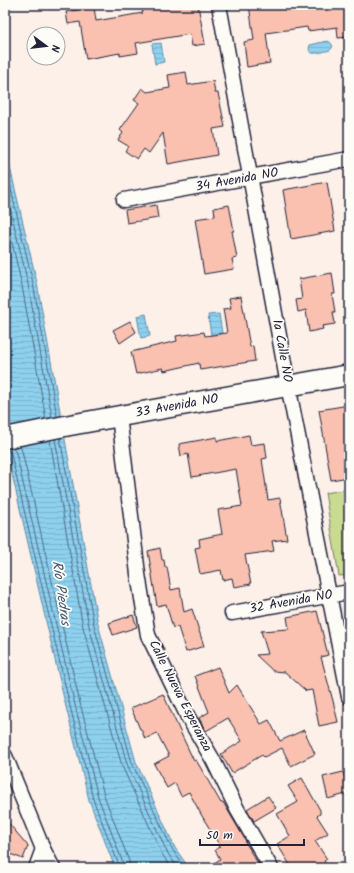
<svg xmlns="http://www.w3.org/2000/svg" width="354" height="873" font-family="Kalam,sans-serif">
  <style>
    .pitch { fill: #c8db90; stroke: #757e66 }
    .water { fill: url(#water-rules); stroke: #628ba7 }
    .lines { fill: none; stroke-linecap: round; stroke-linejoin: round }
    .shore { stroke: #4d6883; stroke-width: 1 }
    .building { fill: #fac1b0; stroke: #22223b }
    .street-casing { stroke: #22223b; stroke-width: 17 }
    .secondary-casing { stroke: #22223b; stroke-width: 23 }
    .street { stroke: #fdfcf7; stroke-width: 14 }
    .secondary { stroke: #fdfcf7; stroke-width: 20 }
    .labels { text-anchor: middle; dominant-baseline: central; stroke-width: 3.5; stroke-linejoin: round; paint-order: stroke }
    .street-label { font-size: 13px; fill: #22223b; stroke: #fdfcf7 }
    .water-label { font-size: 14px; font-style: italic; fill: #425771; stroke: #fdfcf7 }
  </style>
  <defs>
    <pattern id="water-rules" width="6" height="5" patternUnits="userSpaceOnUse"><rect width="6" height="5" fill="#8dd1ef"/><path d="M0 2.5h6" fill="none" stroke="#79b3ce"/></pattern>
  </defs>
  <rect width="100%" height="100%" fill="#fcf0e9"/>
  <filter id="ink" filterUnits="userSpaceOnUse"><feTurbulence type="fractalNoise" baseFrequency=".025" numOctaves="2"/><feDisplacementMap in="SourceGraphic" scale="8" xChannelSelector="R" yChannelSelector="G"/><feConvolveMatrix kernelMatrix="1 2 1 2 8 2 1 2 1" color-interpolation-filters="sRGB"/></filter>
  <g filter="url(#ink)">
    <polygon class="pitch" points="349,489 349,575 339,576 325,493"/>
    <g class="water">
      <path d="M327 41C332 42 335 47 330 50 328 51 324 51 323 52 317 53 306 56 310 45Z"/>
      <polygon points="161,43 164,62 155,64 152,44"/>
      <polygon points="5,146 37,283 98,624 136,762 175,848 189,868 115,868 89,800 65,703 5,444"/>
      <polygon points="146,314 150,336 141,338 137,316"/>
      <polygon points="219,314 222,333 211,335 208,315"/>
    </g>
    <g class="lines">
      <g class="shore">
        <polyline points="5,164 33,283 57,416"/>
        <polyline points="5,186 28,284 52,417"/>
        <polyline points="5,212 22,286 46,419"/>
        <polyline points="60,438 94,625 132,763 172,849 185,868"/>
        <polyline points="55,439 89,626 127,764 167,852 178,868"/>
        <polyline points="50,440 83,627 122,766 162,854 171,868"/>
        <polyline points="20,446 22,451 79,699 104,795 129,861 130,868"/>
        <polyline points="13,448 16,453 74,701 98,797 123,863 124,868"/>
        <polyline points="5,450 9,451 11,454 69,702 93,799 119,865 119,868"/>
      </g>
    </g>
    <g class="building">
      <polygon points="169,5 198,5 205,44 192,46 190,34 136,43 138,53 120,56 120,53 86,59 80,22 68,24 66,12 94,7 96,21 143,13 142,10"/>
      <polygon points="249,5 349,5 349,37 338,38 337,27 308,31 307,27 266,33 270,63 247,67 244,42 254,40"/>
      <polygon points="186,72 188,85 213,81 215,93 218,93 225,127 213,129 217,155 168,164 163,133 149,153 144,149 137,159 125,151 128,146 118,140 123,133 120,130 139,103 134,100 142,88 147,92 170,88 168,75"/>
      <polygon points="327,182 335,231 291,239 283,190"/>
      <polygon points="156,205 158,218 127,223 125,210"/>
      <polygon points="229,205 234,231 232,231 237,258 232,259 234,269 204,274 195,219 215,216 214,208"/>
      <polygon points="332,273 335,294 332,294 335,312 333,312 335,324 322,326 323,329 309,332 306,310 298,312 296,300 302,299 299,279"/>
      <polygon points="241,296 250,347 253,346 255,361 200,370 199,363 164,371 163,368 136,374 131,352 177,341 176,336 204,332 205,336 227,333 223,309 231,308 229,298"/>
      <polygon points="130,321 136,332 120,343 113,330"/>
      <polygon points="349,405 349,477 331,480 319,410"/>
      <polygon points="249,435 251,445 265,443 267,458 262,459 268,500 280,498 287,539 272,541 274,551 245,555 251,584 234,587 232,578 223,580 221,570 200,574 195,548 200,547 199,539 222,534 218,510 242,506 236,469 192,477 188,454 181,456 179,444 217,437 217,441"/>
      <polygon points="160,548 162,560 164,560 165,567 167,567 171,590 180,588 184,612 192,609 204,646 186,652 178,627 173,628 166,604 157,606 148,551"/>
      <polygon points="317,611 328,655 321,657 333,701 338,722 319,726 312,690 306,691 285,672 273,671 256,655 268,654 261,631 289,629 287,617"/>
      <polygon points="133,615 137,627 113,635 109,623"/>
      <polygon points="218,667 229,693 237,685 261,724 269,720 280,741 304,730 315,754 291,766 282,748 264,757 262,755 232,773 221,754 242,741 228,718 206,731 199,718 209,712 195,676"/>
      <polygon points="163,694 183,738 194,761 196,760 221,803 223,802 230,814 246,841 245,842 251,851 250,851 261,868 207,868 220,859 215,850 220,846 202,816 189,792 181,796 175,783 167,788 154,764 169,756 157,733 145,739 141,729 140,729 131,708"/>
      <polygon points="343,772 349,793 328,799 323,777"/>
      <polygon points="302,778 320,810 320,814 317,816 328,833 315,841 327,859 324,861 328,868 292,868 277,844 290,836 277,814 298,802 288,786"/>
      <polygon points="268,796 276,808 254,821 247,809"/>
      <polygon points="5,819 28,846 23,859 5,852"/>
    </g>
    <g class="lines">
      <g class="street-casing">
        <g id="street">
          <polyline points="219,5 288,385 349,697"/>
          <polyline points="124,200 349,159"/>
          <polyline points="119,416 138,574 148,635 188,717 213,760 237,809 271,868"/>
          <polyline points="232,613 349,592"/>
          <polyline points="5,756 43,849 53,868"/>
          <polyline points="36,868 43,849"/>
        </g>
      </g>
      <g class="secondary-casing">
        <polyline id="secondary" points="5,438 70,425 349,375"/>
      </g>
      <use href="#street" class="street"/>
      <use href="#secondary" class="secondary"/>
    </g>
  </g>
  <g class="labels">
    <g class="street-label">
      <text transform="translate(237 180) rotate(-10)">34 Avenida NO</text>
      <text transform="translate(282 351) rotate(80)">1a Calle NO</text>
      <text transform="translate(177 406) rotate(-10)">33 Avenida NO</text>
      <text transform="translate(291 602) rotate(-10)">32 Avenida NO</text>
      <text transform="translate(180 696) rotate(63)">Calle Nueva Esperanza</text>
    </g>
    <g class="water-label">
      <text transform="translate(61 593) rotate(82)">Río Piedras</text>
    </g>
  </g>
  <rect width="354" height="873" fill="none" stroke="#fdfcf7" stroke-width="20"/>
  <rect x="10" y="10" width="334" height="853" fill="none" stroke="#22223b" stroke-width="1.5" filter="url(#ink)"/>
  <g transform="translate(46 46) rotate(105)"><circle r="19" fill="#fdfcf7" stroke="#a5a5ac"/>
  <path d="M0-3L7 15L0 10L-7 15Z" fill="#22223b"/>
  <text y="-6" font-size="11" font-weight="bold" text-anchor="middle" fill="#22223b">N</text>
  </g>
  <path d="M200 839v6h104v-6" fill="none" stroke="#22223b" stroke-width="2"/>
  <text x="206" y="839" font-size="12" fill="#22223b" stroke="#fdfcf7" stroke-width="3" paint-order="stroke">50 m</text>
</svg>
